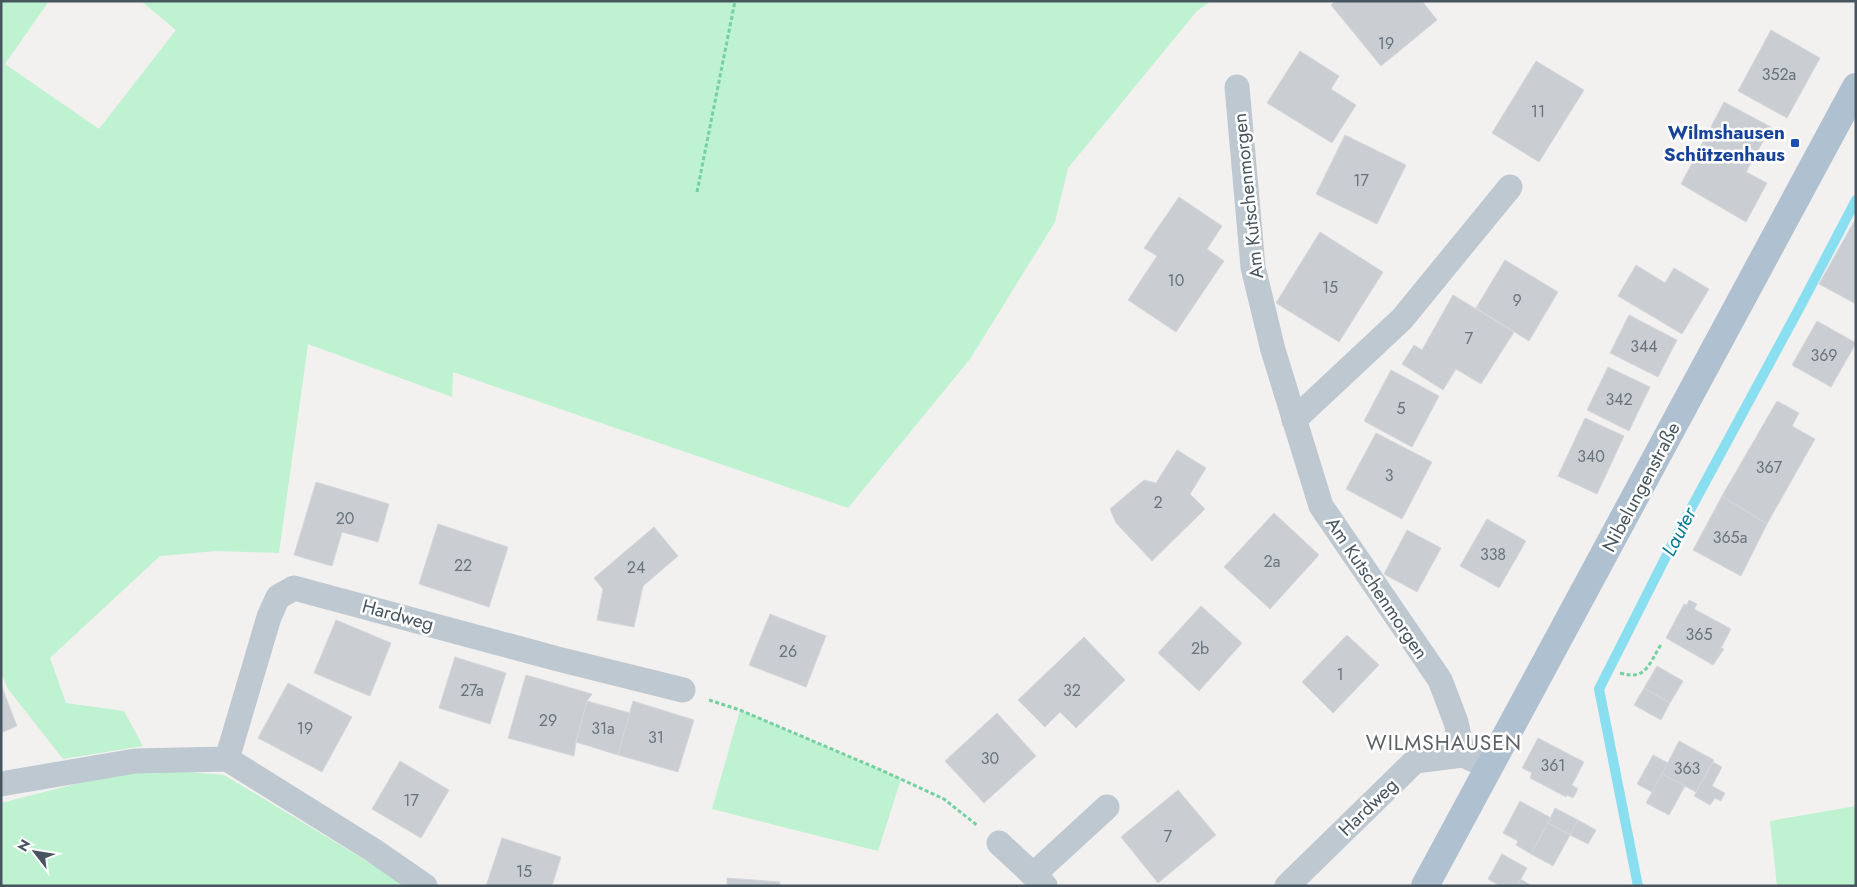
<svg xmlns="http://www.w3.org/2000/svg" width="1857" height="887" font-family="Jost,sans-serif">
  <style>
    .green { fill: #bef2d0 }
    .lines { fill: none; stroke-linecap: round; stroke-linejoin: round }
    .stream { stroke: #89dff0; stroke-width: 10 }
    .building { fill: #caced3; stroke: #d4d7dc }
    .path { stroke: #74d1a0; stroke-width: 3; stroke-dasharray: 4 2.5; stroke-linecap: butt }
    .minor { stroke: #bec8d0; stroke-width: 25 }
    .primary { stroke: #afc1d0; stroke-width: 28 }
    .transit-dot { fill: #1a4fb4; stroke: #fff; stroke-width: 2 }
    .labels { text-anchor: middle; dominant-baseline: central; stroke-width: 5; stroke-linejoin: round; paint-order: stroke }
    .number-label { font-size: 16px; fill: #68737c }
    .transit-label { font-size: 19px; font-weight: bold; fill: #164399; stroke: #fff; text-anchor: end }
    .street-label { font-size: 19px; fill: #47555f; stroke: #fff }
    .water-label { font-size: 20px; font-style: italic; fill: #087b93; stroke: #fff }
    .quarter-label { font-size: 21px; letter-spacing: 1px; fill: #5d6166; stroke: #fff }
  </style>
  <rect width="100%" height="100%" fill="#f3f0f0"/>
  <g class="green">
    <polygon points="1,1 49,1 5,64 99,129 176,30 141,1 1211,1 1197,11 1068,168 1055,222 970,359 848,508 453,372 452,397 308,344 279,553 216,551 160,556 50,658 66,703 124,711 143,746 63,759 8,689 1,672"/>
    <polygon points="740,710 901,779 878,851 712,809"/>
    <polygon points="166,770 224,775 408,886 1,886 1,803 119,773"/>
    <polygon points="1856,806 1856,886 1777,886 1770,821"/>
  </g>
  <g class="lines">
    <polyline class="stream" points="1638,886 1599,689 1682,525 1801,305 1856,200"/>
  </g>
  <g class="building">
    <polygon points="1335,1 1422,1 1437,20 1381,66 1331,5"/>
    <polygon points="1771,30 1820,58 1787,118 1738,91"/>
    <polygon points="1300,51 1339,76 1331,89 1356,105 1332,143 1267,103"/>
    <polygon points="1536,61 1584,90 1539,162 1492,133"/>
    <polygon points="1724,102 1771,127 1746,172 1767,183 1746,222 1681,184"/>
    <polygon points="1345,135 1406,165 1377,224 1316,194"/>
    <polygon points="1179,197 1222,226 1207,249 1224,261 1176,332 1128,300 1157,256 1144,248"/>
    <polygon points="1856,218 1856,304 1819,284"/>
    <polygon points="1320,232 1383,272 1339,342 1276,303"/>
    <polygon points="1505,260 1558,292 1529,341 1476,308"/>
    <polygon points="1636,265 1665,283 1674,268 1709,289 1682,334 1618,296"/>
    <polygon points="1453,295 1514,332 1481,384 1456,369 1443,390 1402,364 1414,345 1422,350"/>
    <polygon points="1629,315 1677,340 1658,377 1610,353"/>
    <polygon points="1817,321 1856,343 1831,387 1792,365"/>
    <polygon points="1608,367 1650,387 1629,431 1587,410"/>
    <polygon points="1391,370 1439,396 1412,447 1364,421"/>
    <polygon points="1777,401 1799,413 1792,426 1815,439 1767,524 1722,496"/>
    <polygon points="1585,418 1624,436 1597,494 1558,476"/>
    <polygon points="1376,433 1432,462 1402,519 1346,489"/>
    <polygon points="1177,450 1206,468 1190,494 1205,509 1152,561 1116,523 1110,509 1144,480 1156,483"/>
    <polygon points="316,482 389,504 378,542 342,532 332,566 294,555"/>
    <polygon points="1722,496 1767,524 1741,576 1693,550"/>
    <polygon points="1274,513 1319,555 1270,609 1224,567"/>
    <polygon points="1487,519 1526,541 1499,588 1460,566"/>
    <polygon points="438,524 508,547 489,607 419,584"/>
    <polygon points="654,527 678,556 643,586 634,627 597,620 603,589 594,578"/>
    <polygon points="1407,530 1441,548 1417,592 1384,574"/>
    <polygon points="1689,600 1697,604 1694,609 1731,629 1721,648 1724,649 1713,665 1666,638 1684,604 1687,605"/>
    <polygon points="1201,606 1242,643 1199,691 1158,653"/>
    <polygon points="770,614 826,636 806,687 749,665"/>
    <polygon points="336,620 391,643 370,696 314,673"/>
    <polygon points="1347,635 1379,665 1333,713 1302,682"/>
    <polygon points="1084,637 1125,680 1076,728 1060,712 1045,727 1018,700"/>
    <polygon points="455,657 506,673 490,724 439,708"/>
    <polygon points="1657,666 1683,681 1670,703 1644,688"/>
    <polygon points="526,675 592,694 587,701 576,742 574,756 508,738"/>
    <polygon points="288,683 352,717 322,772 258,738"/>
    <polygon points="1,685 17,726 1,733"/>
    <polygon points="1644,688 1670,703 1661,720 1634,705"/>
    <polygon points="587,701 630,713 618,755 576,742"/>
    <polygon points="633,701 694,720 678,772 618,755"/>
    <polygon points="997,713 1036,756 984,803 945,761"/>
    <polygon points="1538,738 1584,762 1572,785 1578,789 1573,798 1567,795 1566,797 1530,778 1532,773 1522,768"/>
    <polygon points="1679,741 1714,760 1696,792 1662,774"/>
    <polygon points="1653,755 1668,763 1652,792 1637,784"/>
    <polygon points="400,761 449,790 421,838 372,809"/>
    <polygon points="1713,762 1722,767 1712,786 1725,793 1721,801 1715,798 1710,805 1694,796"/>
    <polygon points="1662,774 1685,786 1669,815 1646,803"/>
    <polygon points="1178,790 1216,835 1158,883 1121,837"/>
    <polygon points="1520,801 1551,818 1531,854 1516,845 1518,841 1503,833"/>
    <polygon points="1555,808 1578,820 1570,835 1548,823"/>
    <polygon points="1578,820 1596,830 1588,844 1570,835"/>
    <polygon points="1548,823 1570,835 1553,866 1531,854"/>
    <polygon points="502,838 561,857 552,886 486,886"/>
    <polygon points="1502,854 1527,868 1517,886 1500,886 1488,879"/>
    <polygon points="727,878 780,882 780,886 727,886"/>
    <polygon points="1520,879 1532,886 1517,886"/>
  </g>
  <g class="lines">
    <g class="path">
      <polyline points="697,192 735,1"/>
      <path d="M1620 673C1647 681 1649 663 1662 643"/>
      <polyline points="709,700 740,710 881,770 944,799 978,826"/>
    </g>
    <g class="minor">
      <polyline points="1237,87 1253,267 1273,350 1321,506 1440,680 1456,722 1463,755"/>
      <polyline points="1294,420 1402,319 1510,187"/>
      <polyline points="227,759 269,617 278,597 294,588 558,659 683,690"/>
      <polyline points="1,784 135,761 227,759 373,850 425,886"/>
      <polyline points="999,843 1045,886"/>
      <polyline points="1033,875 1107,807"/>
      <polyline points="1287,886 1415,761 1463,755 1478,762"/>
    </g>
    <polyline class="primary" points="1425,886 1856,87"/>
  </g>
  <rect class="transit-dot" x="1790" y="138" width="10" height="10" rx="2.5"/>
  <g class="labels">
    <g class="number-label">
      <text x="1386" y="43">19</text>
      <text x="1779" y="74">352a</text>
      <text x="1538" y="111">11</text>
      <text x="1361" y="180">17</text>
      <text x="1176" y="280">10</text>
      <text x="1330" y="287">15</text>
      <text x="1517" y="300">9</text>
      <text x="1469" y="338">7</text>
      <text x="1644" y="346">344</text>
      <text x="1824" y="355">369</text>
      <text x="1619" y="399">342</text>
      <text x="1401" y="408">5</text>
      <text x="1591" y="456">340</text>
      <text x="1769" y="467">367</text>
      <text x="1389" y="475">3</text>
      <text x="1158" y="502">2</text>
      <text x="345" y="518">20</text>
      <text x="1730" y="537">365a</text>
      <text x="1493" y="554">338</text>
      <text x="1272" y="561">2a</text>
      <text x="463" y="565">22</text>
      <text x="636" y="567">24</text>
      <text x="1699" y="634">365</text>
      <text x="1200" y="648">2b</text>
      <text x="788" y="651">26</text>
      <text x="1340" y="674">1</text>
      <text x="472" y="690">27a</text>
      <text x="1072" y="690">32</text>
      <text x="548" y="720">29</text>
      <text x="305" y="728">19</text>
      <text x="603" y="728">31a</text>
      <text x="656" y="737">31</text>
      <text x="990" y="758">30</text>
      <text x="1553" y="765">361</text>
      <text x="1687" y="768">363</text>
      <text x="411" y="800">17</text>
      <text x="1168" y="836">7</text>
      <text x="524" y="871">15</text>
    </g>
    <g class="transit-label">
      <text x="1785" y="132">Wilmshausen<tspan x="1785" dy="22">Schützenhaus</tspan></text>
    </g>
    <g class="street-label">
      <text transform="translate(1248 196) rotate(-96)">Am Kutschenmorgen</text>
      <text transform="translate(1641 487) rotate(-62)">Nibelungenstraße</text>
      <text transform="translate(1377 588) rotate(56)">Am Kutschenmorgen</text>
      <text transform="translate(398 615) rotate(15)">Hardweg</text>
      <text transform="translate(1368 807) rotate(-44)">Hardweg</text>
    </g>
    <g class="water-label">
      <text transform="translate(1679 532) rotate(-63)">Lauter</text>
    </g>
    <g class="quarter-label">
      <text x="1444" y="743">WILMSHAUSEN</text>
    </g>
  </g>
  <rect width="1857" height="887" fill="none" stroke="#47555f" stroke-width="5"/>
  <g transform="translate(35 852) rotate(301)" stroke="#ffffff" stroke-width="4" paint-order="stroke">
  <path d="M0-4L9 19L0 12L-9 19Z" fill="#47555f"/>
  <text y="-8" font-size="14" font-weight="bold" text-anchor="middle" fill="#47555f">N</text>
  </g>
</svg>
